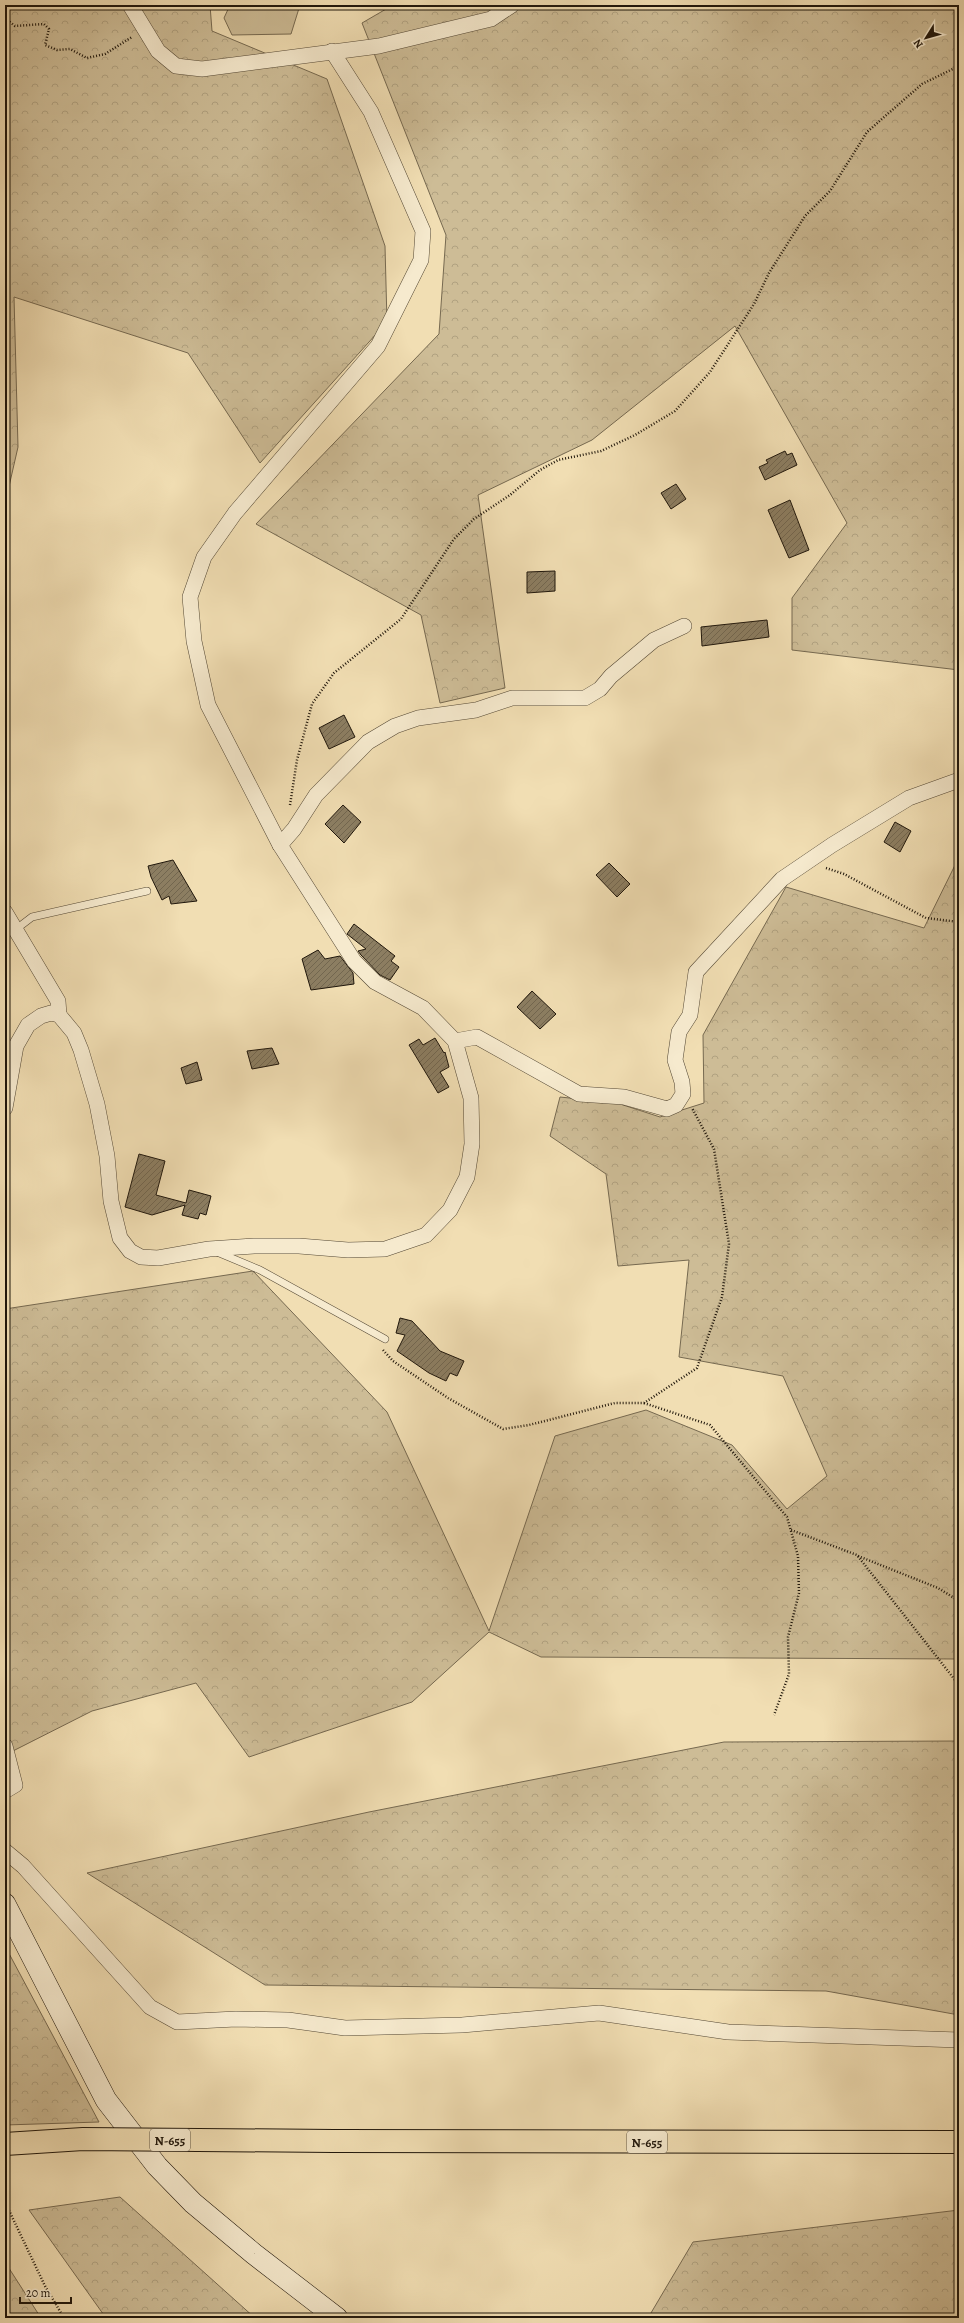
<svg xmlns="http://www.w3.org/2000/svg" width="964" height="2323" font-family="Alegreya,serif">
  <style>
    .green { fill: #cdbc96; stroke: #766950 }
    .forest { fill: url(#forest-crowns); stroke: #766950 }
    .building { fill: url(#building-hatch); stroke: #1f160b }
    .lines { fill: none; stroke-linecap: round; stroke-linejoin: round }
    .service-casing { stroke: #544835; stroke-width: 8 }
    .minor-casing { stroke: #544835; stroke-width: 16 }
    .secondary-casing { stroke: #1f160b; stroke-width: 22 }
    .trunk-casing { stroke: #1f160b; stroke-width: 24 }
    .path { stroke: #1f160b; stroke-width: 2.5; stroke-dasharray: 1 2; stroke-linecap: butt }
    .service { stroke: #f6eace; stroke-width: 7 }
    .minor { stroke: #f6eace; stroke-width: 15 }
    .secondary { stroke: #f6eace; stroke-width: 21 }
    .trunk { stroke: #f1deb3; stroke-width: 22 }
    .trunk-bridge-casing { stroke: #1f160b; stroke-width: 24; stroke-linecap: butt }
    .trunk-bridge { stroke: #f1deb3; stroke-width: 22 }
    .labels { text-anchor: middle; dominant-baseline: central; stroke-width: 4; stroke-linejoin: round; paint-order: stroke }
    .shield { fill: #f6eace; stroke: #605646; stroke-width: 1 }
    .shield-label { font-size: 13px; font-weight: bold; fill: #1f160b }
  </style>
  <defs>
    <pattern id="forest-crowns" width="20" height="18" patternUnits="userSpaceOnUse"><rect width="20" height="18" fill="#cdbc96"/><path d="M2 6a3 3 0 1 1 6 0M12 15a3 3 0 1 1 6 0" fill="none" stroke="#b0a180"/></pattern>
    <pattern id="building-hatch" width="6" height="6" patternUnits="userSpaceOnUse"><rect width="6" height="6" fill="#8c7e62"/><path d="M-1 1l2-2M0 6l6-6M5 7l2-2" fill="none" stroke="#72664f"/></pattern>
  </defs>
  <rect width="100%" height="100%" fill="#f1deb3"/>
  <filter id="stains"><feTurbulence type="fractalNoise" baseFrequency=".005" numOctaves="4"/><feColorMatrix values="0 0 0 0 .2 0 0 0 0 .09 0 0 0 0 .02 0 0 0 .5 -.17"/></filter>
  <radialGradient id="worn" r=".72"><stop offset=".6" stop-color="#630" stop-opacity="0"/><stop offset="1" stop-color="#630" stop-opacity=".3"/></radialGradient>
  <polygon class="green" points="230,5 300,5 291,34 232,35 224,18"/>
  <g class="forest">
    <polygon points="5,5 210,5 212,31 327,79 385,246 387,322 260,463 188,353 14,297 18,447 5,504"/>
    <polygon points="393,5 959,5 959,670 792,650 792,598 847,523 735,326 592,440 478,495 505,688 440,703 421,615 256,524 439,334 446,235 362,23"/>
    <polygon points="959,857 959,1659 541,1657 489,1632 412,1702 249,1757 196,1683 92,1711 5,1755 5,1309 253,1271 387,1412 489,1631 555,1436 646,1410 732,1445 787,1509 827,1476 783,1376 679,1357 689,1260 618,1266 606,1174 550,1136 560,1097 617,1103 660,1117 704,1103 703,1035 786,887 924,928"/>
    <polygon points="959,1741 959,2015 826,1991 265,1985 87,1873 369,1812 724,1742"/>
    <polygon points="5,1946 99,2122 5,2125"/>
    <polygon points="120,2197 255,2318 106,2318 29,2210"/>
    <polygon points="959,2210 959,2318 648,2318 693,2242"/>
    <polygon points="5,2262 41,2318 5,2318"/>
  </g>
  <g class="building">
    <polygon points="785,451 787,455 792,453 797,465 765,480 759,467 768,463 766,460"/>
    <polygon points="676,484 686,499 671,509 661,493"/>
    <polygon points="790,500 809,550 789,558 768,510"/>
    <polygon points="555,571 555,591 527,593 527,572"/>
    <polygon points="767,620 769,637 702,646 701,627"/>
    <polygon points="344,715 355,737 329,749 319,728"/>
    <polygon points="343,805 361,822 344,843 325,824"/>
    <polygon points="895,822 911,831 900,852 884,842"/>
    <polygon points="173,860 197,901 171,904 169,896 162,900 151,877 148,866"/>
    <polygon points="609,863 630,884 617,897 596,875"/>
    <polygon points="354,924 395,956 391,961 399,967 390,980 380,975 361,955 358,951 366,949 347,934"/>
    <polygon points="318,950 325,959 340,956 353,973 354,984 311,990 302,959"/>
    <polygon points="532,991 556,1014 540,1029 517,1007"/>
    <polygon points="435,1038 444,1053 445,1052 449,1067 440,1072 449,1087 438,1093 409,1045 419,1039 423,1045"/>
    <polygon points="272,1048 279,1064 252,1069 247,1051"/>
    <polygon points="197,1062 202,1080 186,1084 181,1068"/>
    <polygon points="139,1154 165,1161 156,1195 186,1203 189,1190 211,1196 206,1215 200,1213 198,1219 182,1215 185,1205 152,1215 125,1207"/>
    <polygon points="400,1318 412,1321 440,1351 464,1361 457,1376 450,1373 446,1381 429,1373 397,1351 405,1335 396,1333"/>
  </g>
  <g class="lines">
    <g class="service-casing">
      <g id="service">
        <polyline points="15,930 32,917 147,891"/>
        <polyline points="217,1252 260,1270 385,1339"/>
      </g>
    </g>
    <g class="minor-casing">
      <g id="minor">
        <polyline points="130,5 158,51 176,66 202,69 379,46 491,19 512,5"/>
        <polyline points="280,845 294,829 316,795 368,742 395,726 418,718 476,710 512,698 585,698 600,689 611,676 654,640 684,626"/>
        <polyline points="5,912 58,1001 59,1015"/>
        <polyline points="455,1041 477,1037 579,1094 624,1097 667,1109 676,1105 683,1094 682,1082 675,1060 679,1032 690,1015 696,972 782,879 832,845 909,798 959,780"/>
        <polyline points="5,1108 16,1046 28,1025 41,1016 51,1013 59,1015 74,1033 81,1050 97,1104 107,1156 111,1201 120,1238 130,1251 141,1257 158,1258 209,1249 254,1246 299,1246 348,1250 385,1249 426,1235 450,1210 467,1177 472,1144 471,1098 455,1041 423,1008 375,982 354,961 280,845 208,705 194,641 190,597 204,557 235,513 378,346 421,260 423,231 371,112 332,51"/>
        <polyline points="5,1746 15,1785 5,1791"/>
        <polyline points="5,1851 23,1866 150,2007 177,2022 236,2019 288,2020 345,2028 462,2025 599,2013 728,2032 959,2040"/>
      </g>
    </g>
    <g class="secondary-casing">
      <polyline id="secondary" points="5,1904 106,2100 157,2166 193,2203 254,2254 337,2318"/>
    </g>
    <g class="trunk-casing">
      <polyline id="trunk" points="334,2141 959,2142"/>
    </g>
    <g class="path">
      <polyline points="5,18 15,26 44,24 49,29 45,45 57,50 70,49 87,58 105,54 132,37"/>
      <polyline points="290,805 297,760 312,704 334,673 401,619 454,539 474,519 510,495 540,470 558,460 601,451 635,435 675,411 710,372 754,304 769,273 805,216 830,191 867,132 922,84 959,66"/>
      <polyline points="826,868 844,874 926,918 959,922"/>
      <polyline points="383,1350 393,1361 448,1398 503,1429 529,1425 615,1403 644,1403 697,1368 722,1297 729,1244 714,1149 692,1108"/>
      <polyline points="644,1403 710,1425 787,1517 798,1556 799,1593 788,1637 789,1674 774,1715"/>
      <polyline points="791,1530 857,1555 955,1680 959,1680"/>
      <polyline points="858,1556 938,1588 959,1601"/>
      <polyline points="5,2202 45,2286 64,2318"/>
    </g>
    <use href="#service" class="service"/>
    <use href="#minor" class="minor"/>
    <use href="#secondary" class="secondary"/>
    <use href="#trunk" class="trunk"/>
    <g class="trunk-bridge-casing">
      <polyline id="trunk-bridge" points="5,2144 83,2139 334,2141"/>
    </g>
    <use href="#trunk-bridge" class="trunk-bridge"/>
  </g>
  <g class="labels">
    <g class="shield">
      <rect x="150" y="2129" width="40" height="22" rx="3"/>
      <rect x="627" y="2131" width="40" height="22" rx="3"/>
    </g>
    <g class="shield-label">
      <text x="170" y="2140">N-655</text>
      <text x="647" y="2142">N-655</text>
    </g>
  </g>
  <rect width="964" height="2323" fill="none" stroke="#f1deb3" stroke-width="20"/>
  <rect x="6" y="6" width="952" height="2311" fill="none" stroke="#1f160b" stroke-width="2"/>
  <rect x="10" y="10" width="944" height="2303" fill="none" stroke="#1f160b"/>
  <g transform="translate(926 38) rotate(233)" stroke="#f6eace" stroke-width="3" paint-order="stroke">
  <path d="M0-3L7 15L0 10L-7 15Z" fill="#1f160b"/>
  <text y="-6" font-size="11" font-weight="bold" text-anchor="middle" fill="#1f160b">N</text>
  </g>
  <path d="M20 2297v6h51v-6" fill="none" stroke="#1f160b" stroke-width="2"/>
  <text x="26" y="2297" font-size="12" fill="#1f160b" stroke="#f6eace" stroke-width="3" paint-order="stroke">20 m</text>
  <rect width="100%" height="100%" filter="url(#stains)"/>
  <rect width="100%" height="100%" fill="url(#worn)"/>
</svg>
